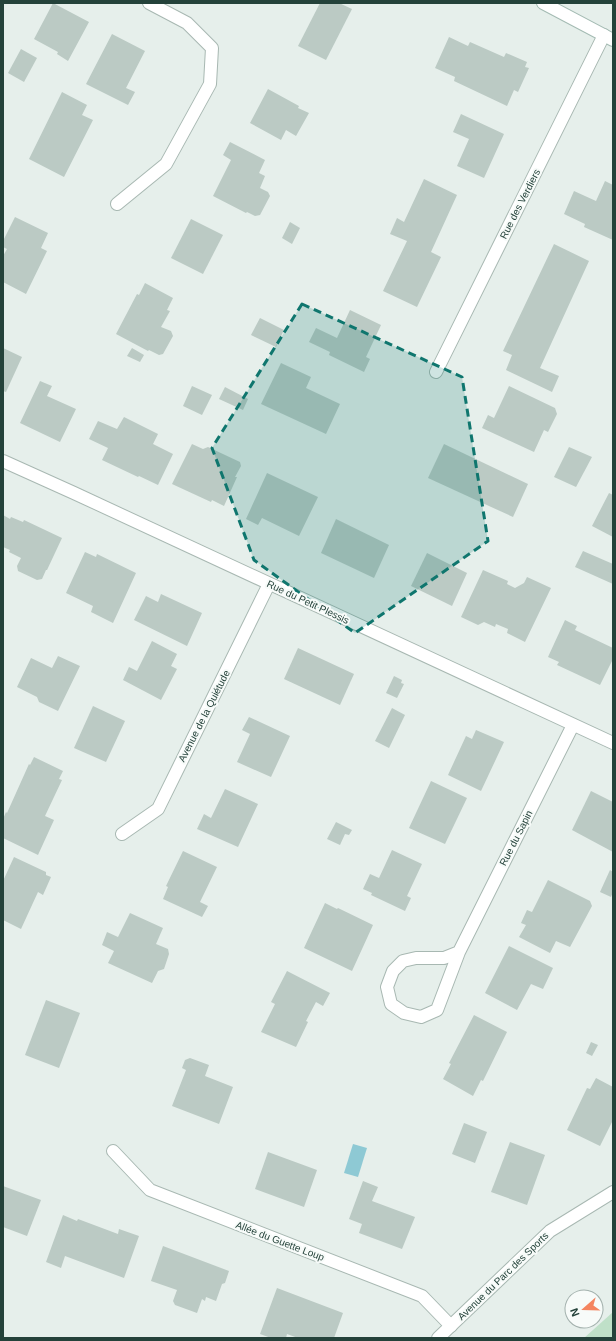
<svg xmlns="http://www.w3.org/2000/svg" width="616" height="1341" font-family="Arial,sans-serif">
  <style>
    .green { fill: #bfe0c8 }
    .water { fill: #8ec9d4 }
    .building { fill: #bbcac4 }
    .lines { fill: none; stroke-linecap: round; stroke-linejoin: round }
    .street-casing { stroke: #a8b8b2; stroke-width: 14 }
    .secondary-casing { stroke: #a4bbb3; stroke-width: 14 }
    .street { stroke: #fff; stroke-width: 12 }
    .secondary { stroke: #fff; stroke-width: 12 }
    .marked { fill: #0f766e; fill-opacity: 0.2; stroke: #0f766e; stroke-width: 3; stroke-dasharray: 8 5; stroke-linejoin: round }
    .labels { text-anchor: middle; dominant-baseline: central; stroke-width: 4; stroke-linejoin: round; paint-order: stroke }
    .street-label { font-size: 10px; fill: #24423a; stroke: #f7fbf9 }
  </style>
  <rect width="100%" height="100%" fill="#e6efeb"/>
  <polygon class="green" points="613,1312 613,1338 584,1338"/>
  <polygon class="water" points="353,1144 367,1148 358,1177 344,1173"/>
  <g class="building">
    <polygon points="53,3 89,22 68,61 57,54 58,52 34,39"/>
    <polygon points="320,3 339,3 352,9 326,60 298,46"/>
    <polygon points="112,34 145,51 126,88 135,92 128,105 86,84"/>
    <polygon points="449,37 468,46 470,42 504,57 506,53 527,62 525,67 529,68 518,92 514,90 507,106 454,81 455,77 435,68"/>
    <polygon points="21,49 37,58 24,82 8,73"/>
    <polygon points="268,89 299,106 298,108 309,113 296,136 286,130 281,140 250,123"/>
    <polygon points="62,92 87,105 82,115 93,120 64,177 29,159"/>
    <polygon points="461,114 504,134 484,178 457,166 469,139 453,132"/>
    <polygon points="230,142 265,160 259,173 265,176 260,188 268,192 270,196 260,215 255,216 247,212 246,213 213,196 231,160 223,155"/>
    <polygon points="424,179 457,195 431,252 441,257 417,307 383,291 407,241 390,234 397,218 404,222"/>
    <polygon points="605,181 613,185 613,240 584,227 585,224 564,214 574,191 596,201"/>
    <polygon points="15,217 48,233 41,248 47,251 26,294 3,282 3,256 7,249 3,247 3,241"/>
    <polygon points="191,219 223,235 203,274 171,258"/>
    <polygon points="290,222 300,228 292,244 282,238"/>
    <polygon points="554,244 589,261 540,368 559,376 552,392 506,370 512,355 503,351"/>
    <polygon points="145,283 173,298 167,310 170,311 161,327 171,331 173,336 163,354 159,355 149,350 148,351 116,334 137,294 139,295"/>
    <polygon points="350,310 381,325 366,357 370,359 364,372 329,355 330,352 309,342 316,328 337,338"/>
    <polygon points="260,318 284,330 276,347 251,335"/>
    <polygon points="3,348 22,357 6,392 3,391"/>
    <polygon points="132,348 144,355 140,362 127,356"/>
    <polygon points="281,363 311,377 306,388 340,404 326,434 261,404"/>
    <polygon points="40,381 52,386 47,396 76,409 60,442 20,423"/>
    <polygon points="192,386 212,395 202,415 183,406"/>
    <polygon points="509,386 555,408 557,414 548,432 544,430 534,452 482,428 488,415 494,418"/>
    <polygon points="225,387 248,399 243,410 219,399"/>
    <polygon points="124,417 158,434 153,444 173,454 158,485 139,476 138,477 102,460 108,448 89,439 98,421 117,429"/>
    <polygon points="192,444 203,449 208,447 240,462 241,466 235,477 237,477 224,506 212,500 211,502 172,484"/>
    <polygon points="444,444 528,484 513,517 428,478"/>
    <polygon points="569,447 592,457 576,487 554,477"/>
    <polygon points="267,473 318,497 299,536 262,518 258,525 246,519"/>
    <polygon points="609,493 613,495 613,537 592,526"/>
    <polygon points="3,515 10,519 11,517 23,522 24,520 62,538 47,570 46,570 42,579 37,580 18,571 17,566 21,558 9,552 10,550 3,547"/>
    <polygon points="336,519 389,545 374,578 321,553"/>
    <polygon points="583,551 613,564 613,584 575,567"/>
    <polygon points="85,552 96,557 97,554 136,573 113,623 91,612 93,606 66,593"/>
    <polygon points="427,553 467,573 452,606 411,586"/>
    <polygon points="483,570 508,581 507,584 515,588 524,583 527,577 551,588 525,642 507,633 508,629 496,624 495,627 484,622 478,625 461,617"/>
    <polygon points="161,594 202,613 187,646 134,620 146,596 158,602"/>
    <polygon points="565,620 577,626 575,630 613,648 613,659 600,685 557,665 559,662 548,657"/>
    <polygon points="152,641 177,654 171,666 177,669 161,700 123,680 129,667 137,671"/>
    <polygon points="298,648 354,674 340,705 284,679"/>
    <polygon points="58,656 80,666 58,711 39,702 37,697 17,687 31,658 52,668"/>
    <polygon points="394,676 402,680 401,683 404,684 397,698 386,693"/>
    <polygon points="93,706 125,721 106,762 74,748"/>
    <polygon points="392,708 405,715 389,748 375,741"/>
    <polygon points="249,717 290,736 271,777 237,762 250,734 242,730"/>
    <polygon points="476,730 504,742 481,791 448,775 466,736 472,739"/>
    <polygon points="34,757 63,771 59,779 62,780 45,816 54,820 38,855 3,838 3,819 6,812 7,813 29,764 30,765"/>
    <polygon points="431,781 467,798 445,844 409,828"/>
    <polygon points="225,789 258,804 238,847 197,829 204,814 211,818"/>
    <polygon points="591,791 613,802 613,852 572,830"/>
    <polygon points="336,822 352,830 349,835 345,834 340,845 327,839"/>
    <polygon points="392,850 422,864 407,896 411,898 405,911 371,895 372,893 363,889 370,874 379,878"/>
    <polygon points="183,851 217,867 200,902 208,906 202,917 163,899 168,887 166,886"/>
    <polygon points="14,857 46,872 46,875 51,877 43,895 38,892 21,929 3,920 3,881"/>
    <polygon points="610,870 613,872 613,892 611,897 600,892"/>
    <polygon points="548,880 590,901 592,906 570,947 556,941 550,953 519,937 526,925 521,923 527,910 532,912"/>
    <polygon points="325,903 337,909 338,908 373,925 352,971 304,948"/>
    <polygon points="130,913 163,928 156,944 168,949 169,954 164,969 158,971 152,983 108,963 114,951 102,945 107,932 118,937"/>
    <polygon points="509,946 553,968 543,989 531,984 517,1010 485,993"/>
    <polygon points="287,971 330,993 323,1006 316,1002 306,1021 308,1022 296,1047 261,1032 275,1004 271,1002"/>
    <polygon points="46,1000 80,1013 59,1068 25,1055"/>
    <polygon points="474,1015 507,1032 483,1081 481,1080 473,1096 443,1079 451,1064 449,1063"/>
    <polygon points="591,1042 598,1045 592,1056 586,1053"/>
    <polygon points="190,1058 209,1065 205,1076 233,1087 219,1124 172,1106 186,1070 182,1068 185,1060"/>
    <polygon points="596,1078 613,1087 613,1120 600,1146 567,1130 587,1088 590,1089"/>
    <polygon points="464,1123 487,1132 475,1163 452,1154"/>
    <polygon points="510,1142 545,1155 527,1205 491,1192"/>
    <polygon points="268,1152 317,1170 304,1207 255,1189"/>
    <polygon points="363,1181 378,1187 372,1201 415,1217 402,1249 359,1233 362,1224 349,1219"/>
    <polygon points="3,1186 41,1200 27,1236 3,1227"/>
    <polygon points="63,1215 77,1221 78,1219 118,1234 119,1229 139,1236 124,1278 65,1256 61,1268 46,1262"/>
    <polygon points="163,1246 229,1271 225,1283 222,1284 216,1301 206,1297 205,1301 202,1299 197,1313 175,1305 173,1301 177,1290 151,1281"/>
    <polygon points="277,1288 343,1313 334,1338 298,1338 287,1334 286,1338 271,1338 260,1334"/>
  </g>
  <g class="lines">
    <g class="street-casing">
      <g id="street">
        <polyline points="117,204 166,164 210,84 212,48 187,23 149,3"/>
        <polyline points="436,372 604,35"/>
        <polyline points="3,461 74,493 613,743"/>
        <polyline points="122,834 158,809 269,584"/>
        <polyline points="459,952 444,958 416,958 403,961 393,971 387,987 391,1004 404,1013 421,1017 437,1010 459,952 573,725"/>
        <polyline points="113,1151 150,1190 422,1296 451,1326"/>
        <polyline points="438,1338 550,1231 613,1192"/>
      </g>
    </g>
    <g class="secondary-casing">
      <polyline id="secondary" points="543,3 613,40"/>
    </g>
    <use href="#street" class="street"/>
    <use href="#secondary" class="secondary"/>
  </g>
  <path class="marked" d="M302 304 462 377 488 541 355 633 254 560 212 448Z"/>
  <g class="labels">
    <g class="street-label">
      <text transform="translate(520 204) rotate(-63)">Rue des Verdiers</text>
      <text transform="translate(308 602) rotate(25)">Rue du Petit Plessis</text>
      <text transform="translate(204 716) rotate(-63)">Avenue de la Quiétude</text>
      <text transform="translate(516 838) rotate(-63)">Rue du Sapin</text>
      <text transform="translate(280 1241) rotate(21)">Allée du Guette Loup</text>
      <text transform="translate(503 1276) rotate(-44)">Avenue du Parc des Sports</text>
    </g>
  </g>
  <rect width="616" height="1341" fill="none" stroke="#24423a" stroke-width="8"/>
  <g transform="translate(584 1309) rotate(250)"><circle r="19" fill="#f7fbf9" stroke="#a3b1ad"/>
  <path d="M0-3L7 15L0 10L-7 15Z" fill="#f4845f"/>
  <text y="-6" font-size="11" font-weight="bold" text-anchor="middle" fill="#24423a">N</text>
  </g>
</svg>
